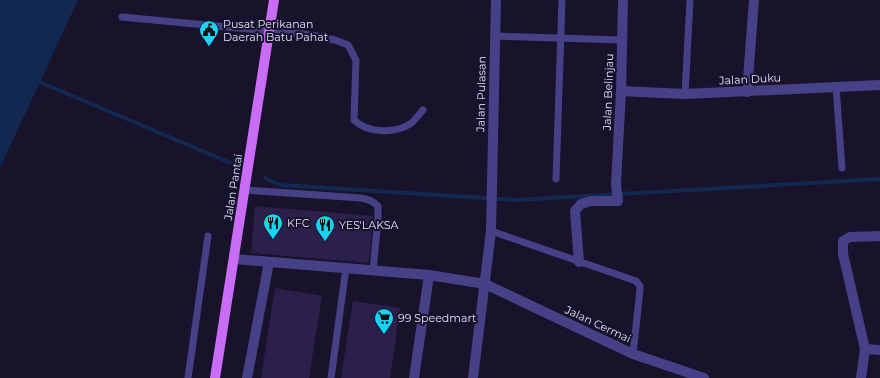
<svg xmlns="http://www.w3.org/2000/svg" width="880" height="378" font-family="Montserrat,sans-serif">
  <style>
    .water { fill: #132850 }
    .lines { fill: none; stroke-linecap: round; stroke-linejoin: round }
    .stream { stroke: #132850; stroke-width: 4 }
    .building { fill: #2b204b }
    .service { stroke: #464187; stroke-width: 7 }
    .minor { stroke: #464187; stroke-width: 10 }
    .primary { stroke: #c96df7; stroke-width: 10 }
    .labels { text-anchor: middle; dominant-baseline: central; stroke-width: 4; stroke-linejoin: round; paint-order: stroke }
    .poi-label { font-size: 11px; fill: #e4dffd; stroke: #18132b; text-anchor: start }
    .street-label { font-size: 11px; fill: #e4dffd; stroke: #18132b }
  </style>
  <rect width="100%" height="100%" fill="#18132b"/>
  <polygon class="water" points="0,0 78,0 0,168"/>
  <g class="lines">
    <g class="stream">
      <polyline points="35,80 233,164"/>
      <polyline points="265,178 280,185 516,200 880,179"/>
    </g>
  </g>
  <g class="building">
    <polygon points="255,206 373,216 369,263 251,253"/>
    <polygon points="275,288 322,296 309,378 261,378"/>
    <polygon points="353,301 400,308 390,378 341,378"/>
  </g>
  <g class="lines">
    <g class="service">
      <path d="M122 17 312 35 335 40 348 45 356 60 354 120C367 133 394 134 410 124 415 121 419 114 423 110"/>
      <polyline points="494,36 621,40"/>
      <polyline points="836,87 842,168"/>
      <polyline points="685,94 690,0"/>
      <polyline points="556,179 562,0"/>
      <path d="M245 190 361 198C368 199 373 201 378 206V217L373 271"/>
      <polyline points="491,231 636,281 640,286 640,290 633,354"/>
      <polyline points="188,378 208,236"/>
      <polyline points="331,378 346,268"/>
    </g>
    <g class="minor">
      <polyline points="621,91 685,94 880,85"/>
      <polyline points="747,92 754,0"/>
      <polyline points="234,259 429,275 485,284 633,354 704,378"/>
      <polyline points="579,262 575,211 581,204 591,201 618,201 616,184 621,91 623,0"/>
      <polyline points="865,349 880,350"/>
      <polyline points="247,378 269,262"/>
      <polyline points="414,378 429,275"/>
      <polyline points="473,378 491,231 496,0"/>
      <polyline points="861,378 865,349 843,254 843,241 850,237 880,236"/>
    </g>
    <polyline class="primary" points="215,378 274,0"/>
  </g>
  <defs>
    <g id="civic-pin" transform="scale(1)"><path d="M0 17L-7.5 6A9.5 9.5 0 1 1 7.5 6Z" fill="#16d3f2" stroke="#18132b"/><path d="M-.6-6.5H3V-4.5H.6V-3L4-1V1h2V6H-6V1h2V-1L-.6-3ZM-1.2 2.5V6h2.4V2.5Z" fill="#111"/></g>
    <g id="restaurant-pin" transform="scale(1)"><path d="M0 17L-7.5 6A9.5 9.5 0 1 1 7.5 6Z" fill="#16d3f2" stroke="#18132b"/><path d="M-5-6h1v4h1v-4h1v4h1v-4h1v5L-1.5 .5V6h-2V.5L-5-1ZM5-6V6H3V1.5H1.5Q1.5-4 5-6Z" fill="#111"/></g>
    <g id="supermarket-pin" transform="scale(1)"><path d="M0 17L-7.5 6A9.5 9.5 0 1 1 7.5 6Z" fill="#16d3f2" stroke="#18132b"/><path d="M-6-5.5h2.5l.6 2H6L4.5 2H-2.5L-4.4-4H-6ZM-1.5 3.2a1.3 1.3 0 1 0 .1 0ZM3 3.2a1.3 1.3 0 1 0 .1 0Z" fill="#111"/></g>
  </defs>
  <g fill-rule="evenodd">
    <use href="#civic-pin" x="209" y="30"/>
    <use href="#restaurant-pin" x="273" y="223"/>
    <use href="#restaurant-pin" x="325" y="225"/>
    <use href="#supermarket-pin" x="384" y="318"/>
  </g>
  <g class="labels">
    <g class="poi-label">
      <text x="223" y="24">Pusat Perikanan<tspan x="223" dy="13">Daerah Batu Pahat</tspan></text>
      <text x="287" y="223">KFC</text>
      <text x="339" y="225">YES'LAKSA</text>
      <text x="398" y="318">99 Speedmart</text>
    </g>
    <g class="street-label">
      <text transform="translate(750 79) rotate(-3)">Jalan Duku</text>
      <text transform="translate(608 92) rotate(-88)">Jalan Belinjau</text>
      <text transform="translate(481 94) rotate(-89)">Jalan Pulasan</text>
      <text transform="translate(233 187) rotate(-81)">Jalan Pantai</text>
      <text transform="translate(598 324) rotate(25)">Jalan Cermai</text>
    </g>
  </g>
</svg>
